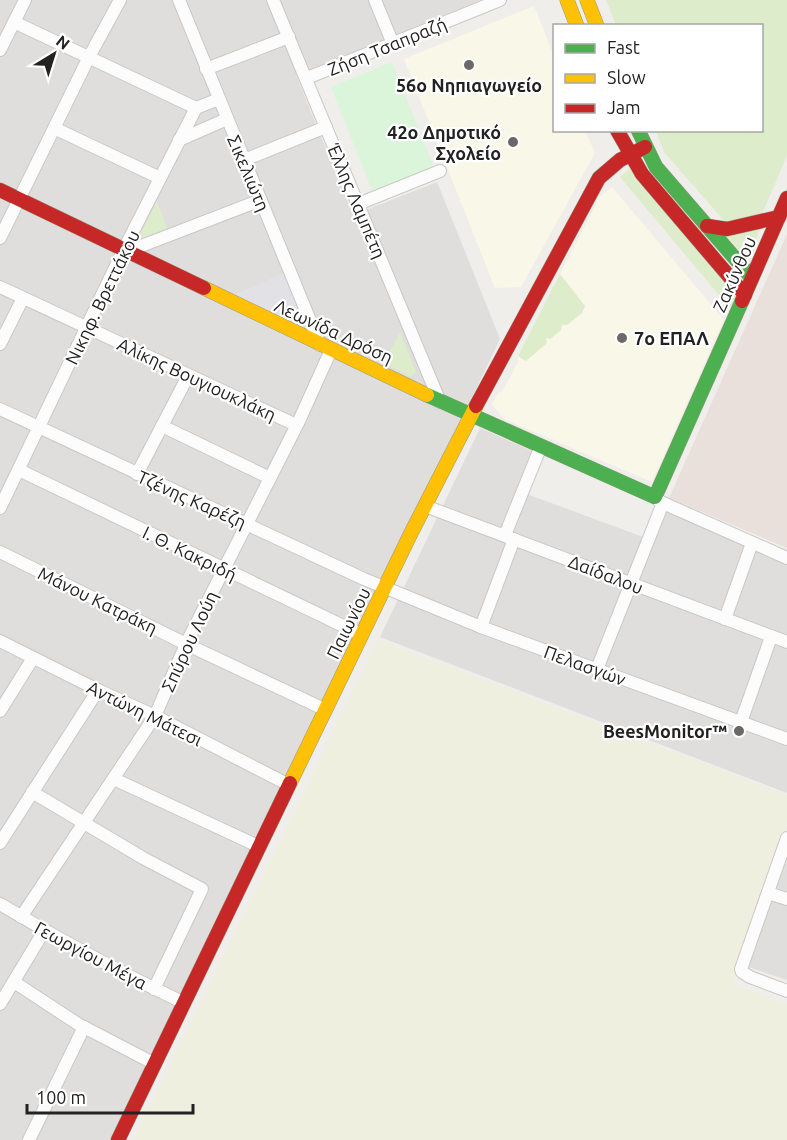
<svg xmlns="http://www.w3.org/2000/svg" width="787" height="1140" font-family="Ubuntu,sans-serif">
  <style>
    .residential { fill: #dfdedc }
    .education { fill: #f8f7e8 }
    .military { fill: #eae0db }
    .farmland { fill: #efefdf }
    .grass { fill: #ddeccb }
    .park { fill: #daf5da }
    .plaza { fill: #e2e1e5 }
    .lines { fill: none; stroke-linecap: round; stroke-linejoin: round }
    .street-casing { stroke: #c9c8c7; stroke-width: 14 }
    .fast-casing { stroke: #999a82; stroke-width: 15 }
    .slow-casing { stroke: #999a82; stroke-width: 15 }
    .jam-casing { stroke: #999a82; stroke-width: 15 }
    .street { stroke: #fdfcfc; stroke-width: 12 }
    .fast { stroke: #4caf50; stroke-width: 14 }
    .slow { stroke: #ffc107; stroke-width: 14 }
    .jam { stroke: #c62828; stroke-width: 14 }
    .poi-dot { fill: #6a6968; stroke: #fff; stroke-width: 2 }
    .labels { text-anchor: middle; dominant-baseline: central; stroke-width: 4.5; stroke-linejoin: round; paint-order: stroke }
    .street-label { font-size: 18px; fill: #222; stroke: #fff }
    .poi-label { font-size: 18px; font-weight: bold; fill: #222; stroke: #fff; text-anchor: end }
  </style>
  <rect width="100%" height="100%" fill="#f0eeeb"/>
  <g class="residential">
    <polygon points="0,0 481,0 296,75 353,215 437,182 500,339 115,1140 0,1140"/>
    <polygon points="480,428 532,451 516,490 654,541 666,511 787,563 787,793 380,637"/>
    <polygon points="787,860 787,980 748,967"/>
  </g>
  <g class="education">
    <polygon points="534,6 554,56 554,130 585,131 595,153 521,287 495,288 404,59"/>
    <polygon points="612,187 724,320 652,482 504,419 492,405 498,393 502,392 518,362 518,356 600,197"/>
  </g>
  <polygon class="military" points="787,234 787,548 669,498"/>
  <polygon class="farmland" points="378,640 787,795 787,827 733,984 787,1004 787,1140 134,1140"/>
  <g class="grass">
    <polygon points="606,0 787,0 787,156 762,214 725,222 664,152 656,131 762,130 762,26 616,25"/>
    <polygon points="630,169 736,296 730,308 620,177"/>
    <polygon points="157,201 168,231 144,240 140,235"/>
    <polygon points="760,227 749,262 726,235"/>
    <polygon points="560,274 585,306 582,313 567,325 562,325 561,330 550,339 546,338 547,343 526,361 518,356"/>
    <polygon points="400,332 416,372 411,377 384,363"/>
  </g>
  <polygon class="park" points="392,62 434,168 373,193 331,87"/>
  <polygon class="plaza" points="284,273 302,313 291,330 225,299"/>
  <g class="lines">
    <g class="street-casing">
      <g id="street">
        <polyline points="179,0 320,345"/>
        <polyline points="273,0 440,402"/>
        <polyline points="375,0 393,44"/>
        <polyline points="14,22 196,108"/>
        <polyline points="0,50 25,0"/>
        <polyline points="206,69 289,37"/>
        <polyline points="307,78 500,0"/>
        <polyline points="54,128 160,178"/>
        <polyline points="179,140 227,119"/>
        <polyline points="244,160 326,127"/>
        <polyline points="358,204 440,171"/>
        <polyline points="0,238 89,57 120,0"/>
        <polyline points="124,251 136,248 261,200"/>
        <polyline points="0,287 296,425"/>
        <polyline points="0,344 23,298"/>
        <polyline points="0,409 364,579 481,627 787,739"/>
        <polyline points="162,426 270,478"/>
        <polyline points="19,470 362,635"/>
        <polyline points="137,474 188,376"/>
        <polyline points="658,500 663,503 787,558"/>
        <polyline points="425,506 787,642"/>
        <polyline points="0,508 123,251 196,108 219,99"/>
        <polyline points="505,535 541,446"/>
        <polyline points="0,552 186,644 326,710"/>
        <polyline points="725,619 752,543"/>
        <polyline points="481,627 514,539"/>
        <polyline points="0,641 98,690 155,716 289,785"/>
        <polyline points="597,669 663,503"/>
        <polyline points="0,711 33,658"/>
        <polyline points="741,722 771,637"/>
        <polyline points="114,779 260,847"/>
        <polyline points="32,792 143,858 202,889 154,989"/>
        <polyline points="787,838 741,969 742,972 750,977 787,991"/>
        <polyline points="0,843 98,690"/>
        <polyline points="768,893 787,899"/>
        <path d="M0 904C60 940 121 973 184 1003"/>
        <polyline points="21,917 155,716 186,644 299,421 331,350"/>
        <polyline points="14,982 78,1024 155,1064"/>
        <polyline points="0,1004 44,931"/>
        <polyline points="29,1140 84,1027"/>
      </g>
    </g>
    <g class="fast-casing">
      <g id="fast">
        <polyline points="638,130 656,167 752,278"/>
        <polyline points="427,395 655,497 742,301"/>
      </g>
    </g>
    <g class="slow-casing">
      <g id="slow">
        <polyline points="567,0 577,26"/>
        <polyline points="587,0 597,26"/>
        <polyline points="204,288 427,395"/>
        <polyline points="290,783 410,535 476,406"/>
      </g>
    </g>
    <g class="jam-casing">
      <g id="jam">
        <polyline points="617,130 642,174 745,295"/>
        <polyline points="0,190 204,288"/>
        <polyline points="707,226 727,229 779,217"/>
        <polyline points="742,301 787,198"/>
        <polyline points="476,406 599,178 620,160 645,147"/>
        <polyline points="118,1140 290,783"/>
      </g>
    </g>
    <use href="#street" class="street"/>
    <use href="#fast" class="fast"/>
    <use href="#slow" class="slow"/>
    <use href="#jam" class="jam"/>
  </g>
  <g class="poi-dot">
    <circle cx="469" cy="65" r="6"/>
    <circle cx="513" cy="142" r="6"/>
    <circle cx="622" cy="338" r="6"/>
    <circle cx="739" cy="731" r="6"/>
  </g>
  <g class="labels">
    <g class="street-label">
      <text transform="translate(387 46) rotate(-22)">Ζήση Τσαπραζή</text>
      <text transform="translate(249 173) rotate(67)">Σικελιώτη</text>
      <text transform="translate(357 201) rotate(67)">Έλλης Λαμπέτη</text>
      <text transform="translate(734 274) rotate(-66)">Ζακύνθου</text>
      <text transform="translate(102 297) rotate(-64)">Νικηφ. Βρεττάκου</text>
      <text transform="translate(334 331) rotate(25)">Λεωνίδα Δρόση</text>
      <text transform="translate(197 379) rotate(25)">Αλίκης Βουγιουκλάκη</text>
      <text transform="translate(192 499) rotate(24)">Τζένης Καρέζη</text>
      <text transform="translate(190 553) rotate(26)">Ι. Θ. Κακριδή</text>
      <text transform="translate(606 574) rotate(21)">Δαίδαλου</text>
      <text transform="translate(98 600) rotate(26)">Μάνου Κατράκη</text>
      <text transform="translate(348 623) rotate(-64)">Παιωνίου</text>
      <text transform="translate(189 641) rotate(-65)">Σπύρου Λούη</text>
      <text transform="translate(585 665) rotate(20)">Πελασγών</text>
      <text transform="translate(145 713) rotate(26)">Αντώνη Μάτεσι</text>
      <text transform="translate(91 955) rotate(28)">Γεωργίου Μέγα</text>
    </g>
    <g class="poi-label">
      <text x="469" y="85" text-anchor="middle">56ο Νηπιαγωγείο</text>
      <text x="501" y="132">42ο Δημοτικό<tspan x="501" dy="21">Σχολείο</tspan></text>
      <text x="634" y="338" text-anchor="start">7ο ΕΠΑΛ</text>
      <text x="727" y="731">BeesMonitor™</text>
    </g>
  </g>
  <rect x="553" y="24" width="210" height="108" fill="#ffffff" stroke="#a7a7a7" stroke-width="1.5"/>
  <rect x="565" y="44" width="30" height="9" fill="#4caf50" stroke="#a7a7a7" stroke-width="1.5"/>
  <text x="607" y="54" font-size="18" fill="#222222">Fast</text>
  <rect x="565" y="74" width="30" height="9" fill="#ffc107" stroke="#a7a7a7" stroke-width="1.5"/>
  <text x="607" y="84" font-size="18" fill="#222222">Slow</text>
  <rect x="565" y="104" width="30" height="9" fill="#c62828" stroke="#a7a7a7" stroke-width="1.5"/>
  <text x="607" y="114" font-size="18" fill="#222222">Jam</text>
  <g transform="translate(54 54) rotate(38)" stroke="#ffffff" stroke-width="4.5" paint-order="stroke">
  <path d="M0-4.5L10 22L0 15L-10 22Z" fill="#222222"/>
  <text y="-9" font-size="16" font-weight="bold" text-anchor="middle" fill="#222222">N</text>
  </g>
  <path d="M27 1104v9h166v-9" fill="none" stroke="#222222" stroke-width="3"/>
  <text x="36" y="1104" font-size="18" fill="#222222" stroke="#ffffff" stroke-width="4.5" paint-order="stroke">100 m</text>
</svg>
